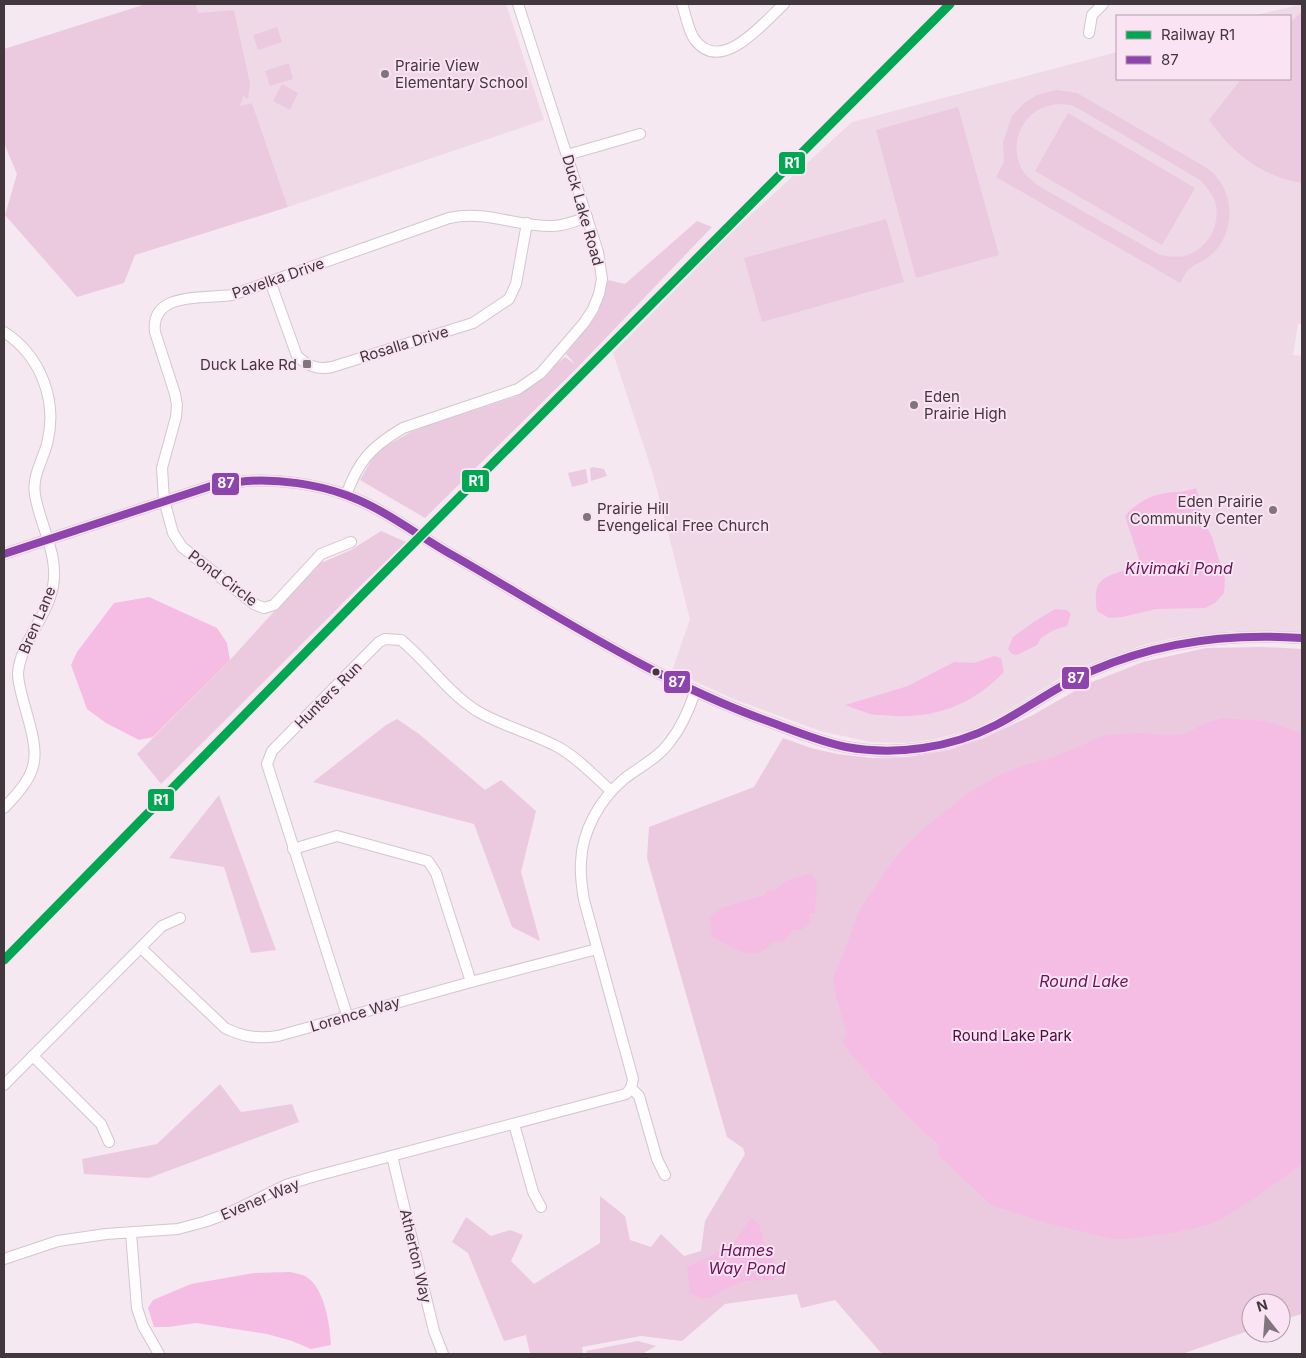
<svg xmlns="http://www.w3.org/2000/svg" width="1306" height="1358" font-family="Inter,sans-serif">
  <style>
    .built { fill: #efd9e7 }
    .green { fill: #ebcae0; fill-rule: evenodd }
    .water { fill: #f5bde4 }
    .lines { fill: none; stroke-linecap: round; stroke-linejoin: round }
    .minor-casing { stroke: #d1c7cd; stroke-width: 12 }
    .minor { stroke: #fefcfd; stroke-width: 10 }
    .bus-1-casing { stroke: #fae3f2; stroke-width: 11 }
    .bus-1 { stroke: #8e44ad; stroke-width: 8 }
    .rail-1-casing { stroke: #fae3f2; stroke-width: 12 }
    .rail-1 { stroke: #00a651; stroke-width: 9 }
    .poi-dot { fill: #80757c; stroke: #fae3f2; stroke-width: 2 }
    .bus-dot { fill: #41373d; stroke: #fae3f2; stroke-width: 2 }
    .labels { text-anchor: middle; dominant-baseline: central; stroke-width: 4; stroke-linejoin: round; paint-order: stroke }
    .poi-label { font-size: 15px; fill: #41373d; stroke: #fae3f2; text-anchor: start }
    .street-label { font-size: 15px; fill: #41373d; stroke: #fae3f2 }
    .park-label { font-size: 15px; fill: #4b0b3d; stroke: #fae3f2 }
    .water-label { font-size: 16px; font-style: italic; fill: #691356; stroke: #fae3f2 }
    .line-badge { stroke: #fae3f2; stroke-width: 2 }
    .badge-label { font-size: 14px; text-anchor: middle; font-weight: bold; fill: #fff }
  </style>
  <rect width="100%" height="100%" fill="#f5e8f1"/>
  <g class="built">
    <polygon points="196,4 506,4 544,120 288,207 252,103 239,107 198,13"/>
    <polygon points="1302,4 1302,324 1298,324 1293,355 1302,356 1302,632 1234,631 1179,637 1146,644 1090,664 1057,680 999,716 973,729 935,739 906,743 870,742 820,731 736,700 672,671 690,619 653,474 613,353 731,233 852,122 1117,52 1117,79 1290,79 1290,16 1253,16"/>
  </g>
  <g class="green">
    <polygon points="146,4 196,4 198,13 234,10 250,84 248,99 243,96 240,106 252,103 288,207 135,255 124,283 77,297 5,215 17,174 4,143 4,49"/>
    <path d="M1300 13H1302V183C1262 177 1232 153 1209 120L1241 79H1290V23Z"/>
    <polygon points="277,27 282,42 258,50 253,35"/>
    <polygon points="289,63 293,79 270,86 265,71"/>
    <polygon points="282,84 298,93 290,110 273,101"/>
    <path d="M1057 90 1077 93 1202 165C1207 168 1213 172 1217 177 1235 200 1234 235 1211 255 1205 261 1194 264 1188 270 1185 273 1183 279 1180 283L996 177 1004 162 1003 142 1012 116 1024 103 1037 95ZM1057 104 1071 105 1081 110 1200 180C1206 186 1212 193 1215 202 1221 224 1209 248 1187 255 1178 258 1169 256 1160 255L1037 185C1034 182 1029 178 1026 175 1008 153 1017 119 1042 108 1046 106 1052 105 1057 104Z"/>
    <polygon points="958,107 999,255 916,278 876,130"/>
    <polygon points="1068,113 1195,188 1162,245 1035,171"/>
    <polygon points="886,219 904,282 762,322 744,258"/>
    <polygon points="697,221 712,227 578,367 425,518 360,480 376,452 416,429 517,396 565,357 575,364 566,354 599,311 608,280 625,284"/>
    <polygon points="592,467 604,469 607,476 591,481 590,469"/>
    <polygon points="586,469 588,483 572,487 568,473"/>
    <polygon points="381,531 406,542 352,594 161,784 137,754 230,660 316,565 351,550"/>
    <polygon points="1263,647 1302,649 1302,1314 1281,1320 1281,1303 1251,1303 1251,1330 1182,1354 882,1354 835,1300 801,1308 797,1294 725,1304 682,1341 641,1336 582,1347 583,1354 530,1354 526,1335 504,1341 468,1253 452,1242 466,1217 491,1236 510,1230 523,1235 511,1261 534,1284 600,1243 600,1196 625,1216 630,1240 651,1247 661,1234 684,1256 701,1251 705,1221 745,1154 743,1148 727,1137 647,858 649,827 754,787 783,738 811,748 837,754 872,758 908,757 948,750 984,738 1033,715 1087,684 1143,662 1206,648"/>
    <polygon points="397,719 419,734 485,790 501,780 536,811 521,872 540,941 512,927 474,824 313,782 386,725"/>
    <polygon points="219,795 276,950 251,953 224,867 169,858"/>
    <polygon points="220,1084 241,1112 292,1104 299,1122 149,1178 84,1174 82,1159 157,1144"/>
    <polygon points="638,1341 656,1346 642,1354 587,1354 586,1351"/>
  </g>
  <g class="water">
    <path d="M1196 488 1200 500 1202 518 1212 537 1225 579 1224 593 1215 603 1205 608 1156 609 1122 617 1109 618 1097 611C1090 571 1112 578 1138 565L1139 559 1125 516C1133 506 1148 496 1161 494 1174 491 1183 493 1196 488Z"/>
    <polygon points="149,597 217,628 227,643 230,660 153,737 139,740 106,723 87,709 71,665 77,652 114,603"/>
    <polygon points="1055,609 1067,610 1071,614 1067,626 1054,630 1041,638 1037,645 1017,655 1012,654 1008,649 1013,637 1035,621"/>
    <path d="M994 656 1001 658 1004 672C973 704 938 718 894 716 886 715 878 716 870 714 862 711 853 708 845 705L908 686 954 662 974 663Z"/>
    <path d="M1222 718 1265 721 1302 733V1164L1258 1196 1223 1218 1207 1225 1173 1233 1126 1239H1112L1050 1224 991 1205 938 1155 940 1146C913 1122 888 1096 864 1069 856 1058 849 1055 843 1042L847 1035 836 996 833 977 841 960 854 924 859 911 892 862 912 839 928 825 970 792 999 775 1022 766 1054 757 1105 735 1141 733 1167 735 1184 734 1206 723Z"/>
    <path d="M811 873 817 884 815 913H809L811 922 801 930H793L783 942 773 941C757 966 733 947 712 937L710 918 721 908 764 895 769 889 774 891 788 880Z"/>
    <polygon points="751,1218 759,1224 764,1243 775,1262 777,1275 773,1280 745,1281 725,1289 713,1297 702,1299 690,1293 687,1267 726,1248 736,1240"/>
    <path d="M290 1272C295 1273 301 1274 305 1276 325 1287 330 1326 331 1345L311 1349 292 1341 267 1334 196 1323 168 1327H154L148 1308 153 1300 191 1284 254 1273Z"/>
  </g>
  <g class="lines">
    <g class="minor-casing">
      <g id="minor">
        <path d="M682 4C686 15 688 31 695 40 722 75 764 22 784 4"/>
        <polyline points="1089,33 1092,15 1103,4"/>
        <polyline points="567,155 640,134"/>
        <path d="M270 281 297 356C308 366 317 370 332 367L473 323 509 299 516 284 527 223"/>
        <path d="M4 332C41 356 58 401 47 444 42 462 32 476 35 495 40 525 59 555 53 586 47 618 21 641 18 673 18 684 22 696 25 707 39 757 42 769 4 808"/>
        <path d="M346 495C359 460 371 447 403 428L518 389 541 373 584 323 593 309 599 294 602 279 598 252 518 4"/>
        <path d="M351 542 321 554 274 605 264 608 254 604 182 547 173 533 164 500 162 468 176 417 177 405 175 394 155 332C150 291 205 299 232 295L449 218C488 210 516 227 553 226 564 226 576 221 587 217"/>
        <path d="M4 554 211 486C223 484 235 482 247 481 279 479 316 484 346 495 385 509 418 536 454 556 558 616 659 683 773 723 797 732 821 742 846 747 896 756 951 748 996 725 1029 708 1059 684 1094 670 1161 641 1230 633 1302 638"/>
        <polyline points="293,849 337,836 428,861 436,873 471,982"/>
        <path d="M141 948 225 1028C243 1037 258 1039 278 1036L471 982 597 949"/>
        <path d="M347 1015 267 764 272 751 379 642 385 639 401 640C428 662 447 692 477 711 502 726 532 733 558 747 578 758 594 776 611 791"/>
        <polyline points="33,1056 101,1124 109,1142"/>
        <polyline points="4,1085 162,926 180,918"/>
        <polyline points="514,1124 533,1192 541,1207"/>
        <polyline points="392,1156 434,1331 443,1354"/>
        <path d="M665 1175 657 1159 639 1096 631 1088 633 1079 584 900C582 888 580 875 581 862 582 831 600 799 624 779 639 767 657 759 669 743 681 728 689 710 695 692"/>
        <polyline points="131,1233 137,1308 143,1326 159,1354"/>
        <polyline points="4,1259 58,1241 106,1234 178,1229 204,1222 229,1213 286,1185 312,1177 626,1094 631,1088"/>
      </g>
    </g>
    <use href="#minor" class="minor"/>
    <g class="bus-1-casing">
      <path id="bus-1" d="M4 554 211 486C223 484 235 482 247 481 279 479 316 484 346 495 385 509 418 536 454 556 558 616 659 683 773 723 797 732 821 742 846 747 896 756 951 748 996 725 1029 708 1059 684 1094 670 1161 641 1230 633 1302 638"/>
    </g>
    <use href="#bus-1" class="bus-1"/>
    <g class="rail-1-casing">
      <polyline id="rail-1" points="4,960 361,596 950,4"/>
    </g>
    <use href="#rail-1" class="rail-1"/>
  </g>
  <g class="poi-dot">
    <circle cx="385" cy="74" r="5"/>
    <rect x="302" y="359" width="10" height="10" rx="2.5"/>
    <circle cx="914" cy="405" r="5"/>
    <circle cx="1273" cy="510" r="5"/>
    <circle cx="587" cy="517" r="5"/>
  </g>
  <circle class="bus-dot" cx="656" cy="672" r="4.5"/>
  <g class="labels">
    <g class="poi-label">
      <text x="395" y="65">Prairie View<tspan x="395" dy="17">Elementary School</tspan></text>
      <text x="297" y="364" text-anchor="end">Duck Lake Rd</text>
      <text x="924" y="396">Eden<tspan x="924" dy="17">Prairie High</tspan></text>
      <text x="1263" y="501" text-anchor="end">Eden Prairie<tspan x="1263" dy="17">Community Center</tspan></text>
      <text x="597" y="508">Prairie Hill<tspan x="597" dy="17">Evengelical Free Church</tspan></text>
    </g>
    <g class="street-label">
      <text transform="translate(583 210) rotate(74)">Duck Lake Road</text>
      <text transform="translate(278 278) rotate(-19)">Pavelka Drive</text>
      <text transform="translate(404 344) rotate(-17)">Rosalla Drive</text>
      <text transform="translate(223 578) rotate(37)">Pond Circle</text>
      <text transform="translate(37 620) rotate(-67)">Bren Lane</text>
      <text transform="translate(328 695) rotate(-45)">Hunters Run</text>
      <text transform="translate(355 1014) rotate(-16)">Lorence Way</text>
      <text transform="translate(260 1199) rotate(-23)">Evener Way</text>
      <text transform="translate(416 1256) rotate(77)">Atherton Way</text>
    </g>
    <g class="park-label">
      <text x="1012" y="1035">Round Lake Park</text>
    </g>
    <g class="water-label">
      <text x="1179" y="568">Kivimaki Pond</text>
      <text x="1084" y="981">Round Lake</text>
      <text x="747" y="1250">Hames<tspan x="747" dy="18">Way Pond</tspan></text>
    </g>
  </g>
  <g class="line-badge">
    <rect x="778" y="151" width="28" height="24" rx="5" fill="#00a651"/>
    <rect x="461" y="469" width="29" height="24" rx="5" fill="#00a651"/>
    <rect x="211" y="472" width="29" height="24" rx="5" fill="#8e44ad"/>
    <rect x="1061" y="666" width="29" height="24" rx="5" fill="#8e44ad"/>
    <rect x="663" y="670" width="28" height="24" rx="5" fill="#8e44ad"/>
    <rect x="147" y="788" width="28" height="24" rx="5" fill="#00a651"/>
  </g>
  <g class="badge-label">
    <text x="792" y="168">R1</text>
    <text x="476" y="486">R1</text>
    <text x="226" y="488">87</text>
    <text x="1076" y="683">87</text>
    <text x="677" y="687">87</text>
    <text x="161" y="805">R1</text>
  </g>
  <rect width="1306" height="1358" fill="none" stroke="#41373d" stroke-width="10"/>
  <rect x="1116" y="15" width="175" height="65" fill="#fae3f2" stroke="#b09eaa"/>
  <rect x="1126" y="31" width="25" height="8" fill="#00a651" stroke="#b09eaa"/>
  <text x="1161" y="40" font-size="15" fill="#41373d">Railway R1</text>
  <rect x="1126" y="56" width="25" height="8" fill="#8e44ad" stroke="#b09eaa"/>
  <text x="1161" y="65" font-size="15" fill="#41373d">87</text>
  <g transform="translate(1266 1318) rotate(343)"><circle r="24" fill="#fae3f2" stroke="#b09eaa"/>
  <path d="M0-4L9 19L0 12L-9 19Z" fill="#80757c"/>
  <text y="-8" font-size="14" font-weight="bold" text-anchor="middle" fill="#41373d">N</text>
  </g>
</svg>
